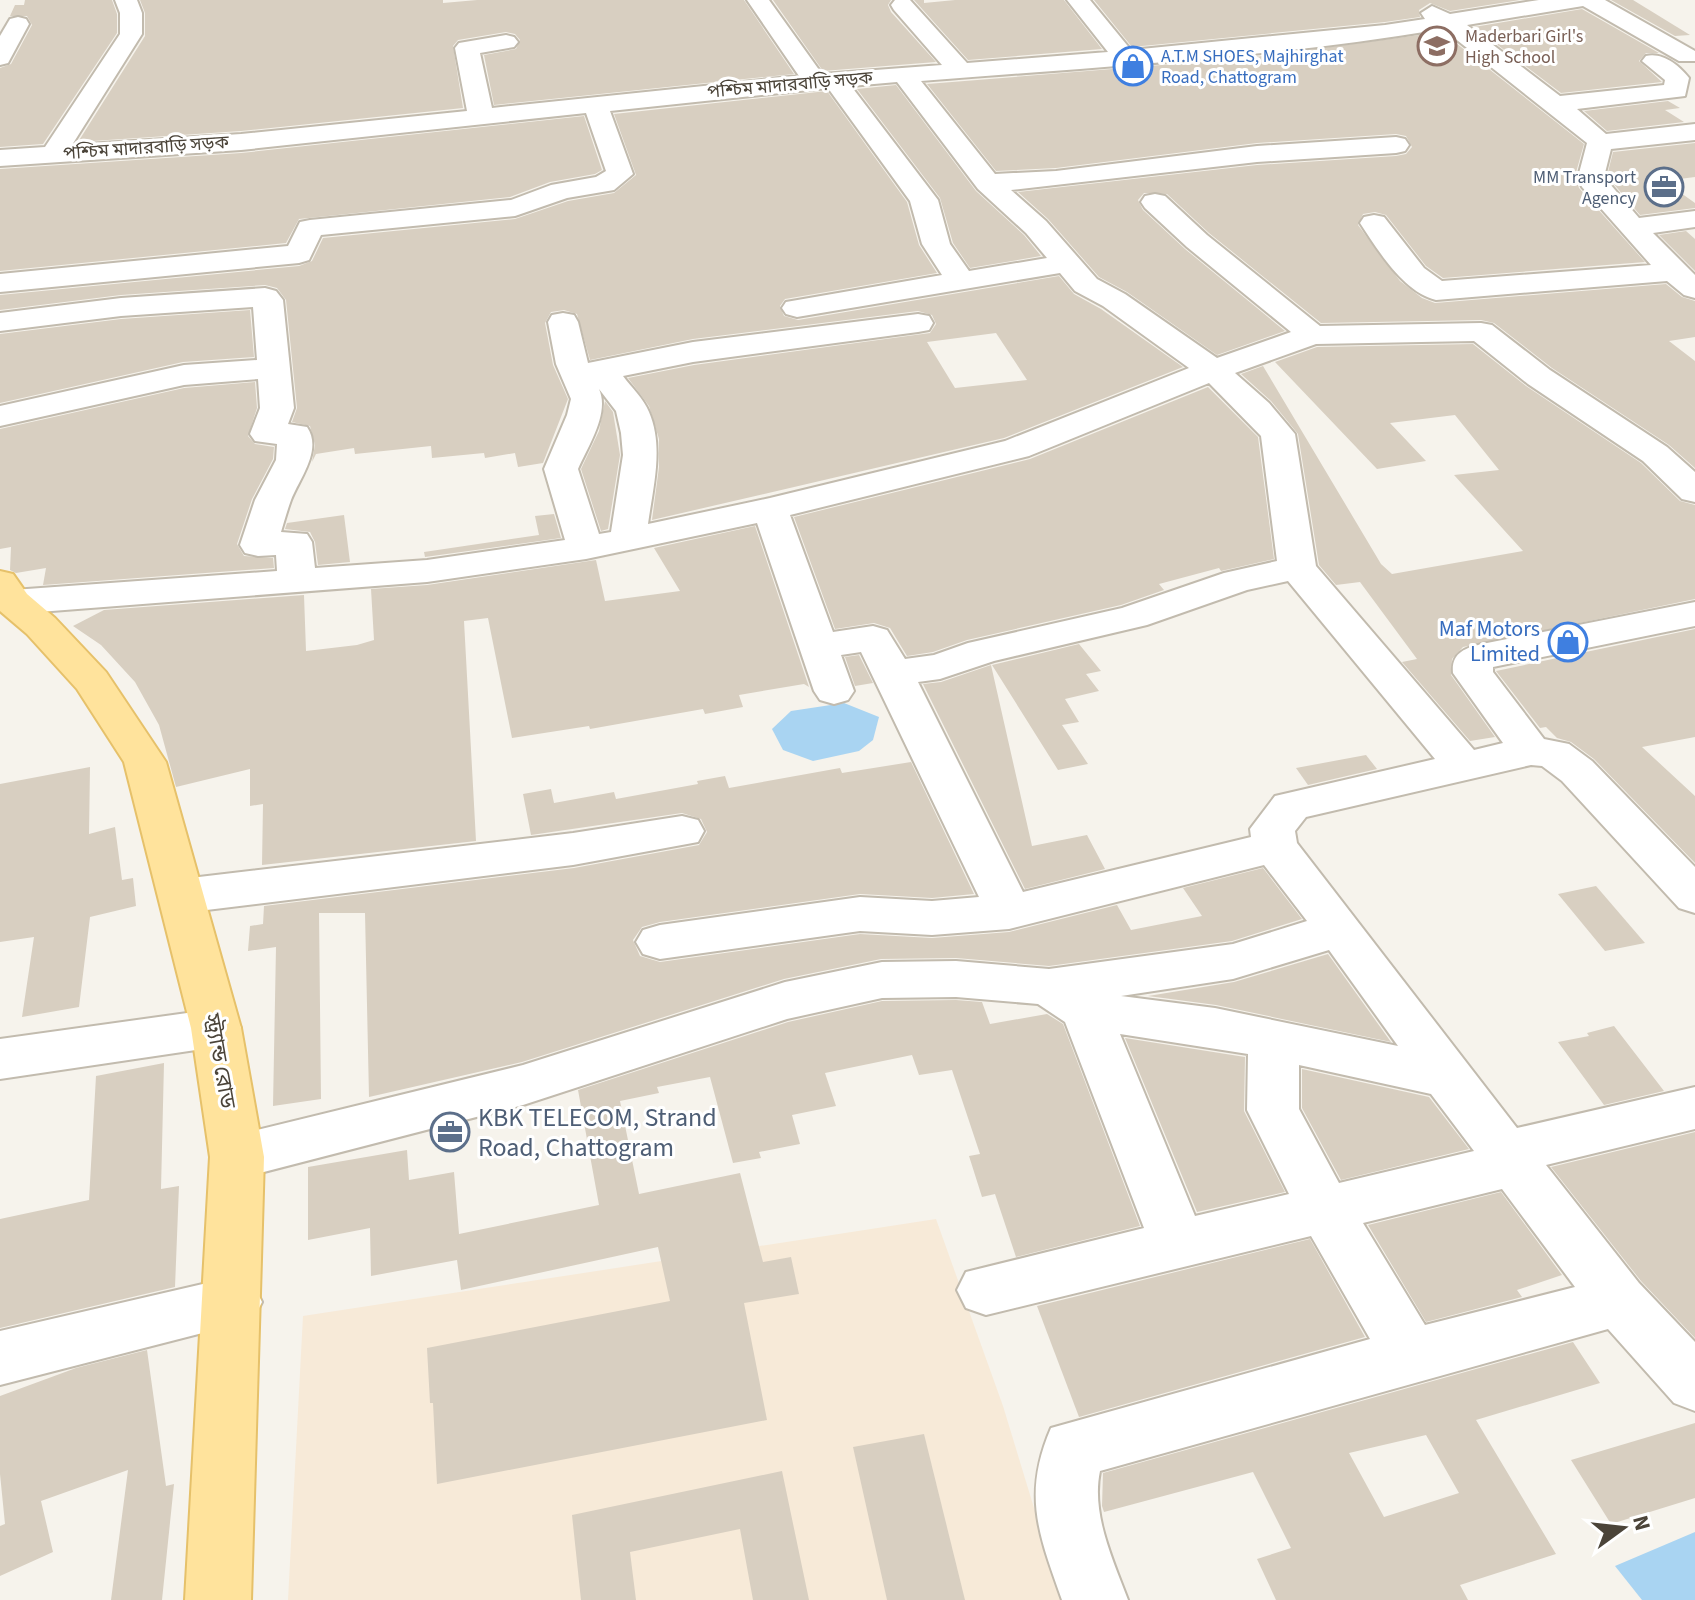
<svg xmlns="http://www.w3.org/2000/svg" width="1695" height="1600" font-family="'Source Sans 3','Noto Sans Bengali',sans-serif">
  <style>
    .commercial { fill: #f7ead8 }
    .water { fill: #a9d4f2 }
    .building { fill: #d8cfc1; fill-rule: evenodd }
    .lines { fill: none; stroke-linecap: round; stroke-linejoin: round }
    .minor-casing { stroke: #c2bbae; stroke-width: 4 }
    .major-casing { stroke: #e6c16a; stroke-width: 4 }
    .minor { fill: #fff; fill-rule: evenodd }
    .major { fill: #ffe39c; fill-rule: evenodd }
    .labels { text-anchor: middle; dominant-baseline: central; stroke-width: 6; stroke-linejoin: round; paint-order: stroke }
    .far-education-label { font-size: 18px; fill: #785e54; stroke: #fff; text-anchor: start }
    .far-shop-label { font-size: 18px; fill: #366cbe; stroke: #fff; text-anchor: start }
    .far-street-label { font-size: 18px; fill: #4b4439; stroke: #fff }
    .far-service-label { font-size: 18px; fill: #4e5e75; stroke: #fff; text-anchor: end }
    .shop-label { font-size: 22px; fill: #366cbe; stroke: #fff; text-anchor: end }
    .street-label { font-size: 22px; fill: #4b4439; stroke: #fff }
    .near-service-label { font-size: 26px; fill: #4e5e75; stroke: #fff; text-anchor: start }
  </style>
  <rect width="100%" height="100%" fill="#f6f3ec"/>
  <polygon class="commercial" points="936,1219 1003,1406 1062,1600 288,1600 303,1316"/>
  <g class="water">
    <polygon points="844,703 879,717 873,740 859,751 813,761 783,750 772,729 791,711"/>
    <polygon points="1695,1532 1695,1600 1642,1600 1615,1566"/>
  </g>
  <g class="building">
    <polygon points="25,0 112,0 117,14 117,33 43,144 0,147 0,68 11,64 32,25 27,16 10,16 15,5 24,5"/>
    <polygon points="140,0 443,0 443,3 477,0 744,0 794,74 494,105 484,55 516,49 520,40 515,34 506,32 458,40 453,46 463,108 241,131 78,142 145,36 145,13"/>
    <polygon points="773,0 891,0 888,5 891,12 936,62 823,71"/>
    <polygon points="914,0 924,0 924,3 955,0 1064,0 1102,49 968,60"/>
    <polygon points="1094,0 1520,0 1450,11 1430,3 1419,10 1420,17 1385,22 1132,47"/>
    <polygon points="1611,0 1633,0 1690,35 1675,36"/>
    <polygon points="1582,9 1659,53 1646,53 1639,61 1662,82 1561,93 1474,27"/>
    <polygon points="1442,32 1584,144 1575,176 1579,188 1645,262 1443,278 1426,266 1386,215 1375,212 1363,214 1358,225 1400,281 1422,298 1435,303 1666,284 1682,297 1695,301 1695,337 1669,341 1695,361 1695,468 1669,445 1552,368 1494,323 1481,320 1321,323 1209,233 1167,194 1144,193 1138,200 1143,210 1185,249 1285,331 1217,355 1127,292 1099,277 1048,219 1018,192 1257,165 1396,156 1406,154 1412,147 1406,136 1396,134 1257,143 1056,168 996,171 927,84 1248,58"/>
    <polygon points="896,85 976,191 1024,235 1041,256 970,268 953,243 940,198 857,89"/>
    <path d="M827 91 907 202 919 245 937 273 785 299 780 306 784 316 798 320 1059 276 1074 294 1101 309 1183 367 1004 438 652 520 659 467V439L649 406 628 378 694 365 930 333 936 324 932 315 918 311 693 339 590 360 577 314 564 310 551 312 545 323 553 365 568 399 543 463 518 467 515 453 485 458 484 453 432 458 431 446 355 454 354 448 316 454 312 462 315 445 310 426 292 422 297 408 286 300 277 288 265 285 121 295 0 310V295L299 266 312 261 323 238 515 219 568 201 614 193 636 175 614 114ZM996 333 1027 380 955 388 927 342Z"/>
    <polygon points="1668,101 1680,108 1665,110 1684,122 1607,131 1584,111"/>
    <polygon points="584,116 602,170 595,174 550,182 510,197 299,219 286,243 0,271 0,169 241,153"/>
    <polygon points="1695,143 1695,177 1664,181 1695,203 1695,208 1640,215 1607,176 1613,152"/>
    <polygon points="1686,231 1695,239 1695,271 1659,235"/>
    <polygon points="250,310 254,357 183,362 0,403 0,334 121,319"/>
    <polygon points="1473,344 1526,386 1641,463 1680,501 1695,505 1695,599 1463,647 1452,659 1451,675 1495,737 1470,741 1402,662 1417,659 1360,582 1336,585 1319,565 1298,434 1271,401 1241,374 1263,366 1381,564 1392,574 1523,551 1454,475 1499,470 1455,415 1390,423 1426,461 1377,469 1275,362 1317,347"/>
    <polygon points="255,382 257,408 248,436 255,444 274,447 273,459 252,499 237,544 244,556 273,558 274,568 43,585 46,568 16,573 10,570 11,547 0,549 0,429 184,388"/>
    <polygon points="1208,387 1258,437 1274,559 1221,571 1219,568 1159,584 1164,590 1121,605 967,640 933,652 907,656 890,628 874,623 835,629 794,517 1030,459"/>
    <polygon points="605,401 613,412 620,455 608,529 601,531 581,469 599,431"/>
    <polygon points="554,514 561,538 425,557 424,552 539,535 535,516"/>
    <polygon points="344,515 350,562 318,565 315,542 310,532 285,529 287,523"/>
    <polygon points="755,526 809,687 804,684 739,695 743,707 705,714 703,709 590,729 589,726 512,738 488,618 464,621 476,841 262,865 263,804 250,806 250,769 176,787 159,725 135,682 101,645 73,626 104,610 304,595 306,651 357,645 374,640 371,589 427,585 596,560 605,601 680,591 654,548"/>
    <polygon points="1695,629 1695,737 1642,747 1695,796 1695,863 1594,759 1571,742 1557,738 1546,727 1540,728 1496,671"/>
    <polygon points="1079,644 1101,671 1086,674 1099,691 1065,699 1079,722 1062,725 1088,764 1058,770 992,665"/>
    <polygon points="859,655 873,683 855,686 845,657"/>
    <polygon points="991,665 1032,846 1087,835 1105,869 1025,889 923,684 941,682"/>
    <polygon points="1366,755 1377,769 1308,785 1296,768"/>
    <polygon points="911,762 974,894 932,898 860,894 660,922 642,927 633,940 640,956 660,962 860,934 932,938 1009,932 1117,905 1131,930 1202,916 1183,888 1263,868 1302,919 1232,941 1049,966 956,958 881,959 784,979 522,1062 369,1097 365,913 319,913 321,1099 273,1106 276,947 248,951 250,926 263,924 264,906 574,868 699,845 707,832 701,819 682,813 531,835 523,794 551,789 554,803 614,792 616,799 698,784 697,781 725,776 729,788 840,768 842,773"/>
    <polygon points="90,767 89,834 115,827 122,880 133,878 136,906 90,917 79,1007 22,1017 34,937 0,942 0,784"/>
    <polygon points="1596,886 1645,943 1605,951 1558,894"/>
    <polygon points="1328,954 1391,1042 1216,1005 1148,996 1234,982"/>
    <polygon points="956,1000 982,1002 990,1024 1047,1014 1063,1024 1140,1226 1016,1257 995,1194 982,1197 969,1156 980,1154 952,1070 919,1075 912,1055 825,1073 836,1106 792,1115 800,1144 759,1152 761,1158 733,1163 710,1077 657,1087 659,1093 620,1101 639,1194 740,1173 763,1262 791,1257 799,1294 744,1303 767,1420 437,1484 433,1403 430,1403 427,1348 670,1301 658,1247 461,1290 457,1260 371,1276 370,1228 308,1240 308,1167 407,1150 409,1180 454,1172 459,1234 599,1205 578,1090 788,1022 882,1001"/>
    <polygon points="1614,1026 1664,1091 1604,1105 1558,1042 1589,1036 1587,1033"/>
    <polygon points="1125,1038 1245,1057 1244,1111 1285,1192 1197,1212"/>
    <polygon points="164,1063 161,1189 179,1186 175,1287 0,1328 0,1219 89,1200 96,1076"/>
    <polygon points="1302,1069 1429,1097 1469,1149 1341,1180 1302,1108"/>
    <polygon points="1695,1132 1695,1338 1641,1281 1551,1167"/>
    <polygon points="1501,1192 1562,1275 1517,1290 1522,1297 1426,1322 1368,1225"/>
    <polygon points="1310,1239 1365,1337 1079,1417 1037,1306"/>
    <path d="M1573 1342 1600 1383 1476 1420 1556 1554 1460 1585 1468 1600H1276L1257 1559 1291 1548 1253 1472 1104 1512 1102 1506 1103 1473ZM1426 1435 1459 1493 1384 1517 1349 1453Z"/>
    <polygon points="147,1350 166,1486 174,1484 162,1600 111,1600 128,1470 41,1501 53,1552 0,1576 0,1526 5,1524 0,1474 0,1396 76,1368"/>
    <polygon points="1695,1423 1695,1498 1611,1524 1571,1460"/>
    <polygon points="924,1434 965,1600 887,1600 853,1447"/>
    <polygon points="782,1471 809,1600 753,1600 740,1529 630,1552 636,1600 581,1600 572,1515"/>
  </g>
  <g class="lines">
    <g class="minor-casing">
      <g id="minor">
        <path d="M115 0H137L142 13V34L72 145 241 134 467 111 455 48 459 43 506 35 514 37 518 42 514 47 480 53 492 108 799 76 747 0H769L822 74 942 65 894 10 891 5 895 0H910L967 63 1108 52 1067 0H1090L1131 50 1385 25 1425 19 1421 13 1432 6 1450 14 1539 0H1605L1695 51V61H1679L1583 6 1467 25 1560 96 1664 85 1665 80 1642 61 1646 56C1662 52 1679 65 1689 78L1685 96 1577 109 1606 134 1695 124V140L1611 149 1604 177 1639 218 1695 211V227L1653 233 1695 275V298L1684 295 1667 281 1436 300C1403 292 1378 250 1360 223L1364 217 1374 215 1384 217 1424 268 1442 281 1651 265 1582 187 1578 177 1587 143 1443 29C1271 58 1095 67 921 81L995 174 1056 171 1257 146 1396 137 1405 139 1409 145 1405 151 1396 153 1257 162 1011 190 1046 221 1097 279 1125 294 1217 358 1291 332 1187 247 1145 208 1141 202 1145 196 1155 194 1165 196 1207 235 1320 326 1481 323 1492 325 1550 370 1667 447 1695 472V502L1682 499 1643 461 1528 384 1474 341 1316 344 1235 373 1269 403 1295 434 1316 566 1474 750 1503 743 1453 673C1451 653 1465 648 1482 644L1695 602V626L1493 667V672L1544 739 1569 744 1592 761 1695 867V913L1679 908 1562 781 1542 766 1531 765 1306 817 1295 831 1297 843 1517 1128 1695 1087V1129L1546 1165 1639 1283 1695 1342V1411L1674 1403 1608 1329 1100 1471C1091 1514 1113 1560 1128 1600H1062C1039 1535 1022 1495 1051 1428L1370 1339 1311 1236 986 1315 966 1308 957 1290 966 1272 1144 1228 1065 1022 1038 1004 956 997 882 998 787 1019 523 1105 237 1179 218 1173 210 1157 218 1141 237 1135 523 1065 785 982 882 962 956 961 1049 969 1233 944 1307 921 1264 865 1009 929 932 935 860 931 660 959 643 954 636 942 643 930 660 925 860 897 932 901 979 897 861 652 841 655 854 691 848 700 834 704 820 700 814 691 757 523 586 559 427 582 13 614 0 610V594L13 590 277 571 276 555 258 556 245 553 240 545 255 500 276 460 277 444 255 441 250 434 260 408 258 379 184 385 0 426V406L184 365 257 360 253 307 121 316 0 331V313L121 298 265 288 276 291 283 300 294 408 288 424 307 427C323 450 299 479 291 500 287 511 284 522 281 532L307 534 312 542 315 568 427 560 565 540 544 469 567 415 571 399 556 364 548 322 552 315 563 313 574 315 578 322 588 363 693 342 918 314 929 316 933 323 929 330 918 332 693 362 623 376C631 387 644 399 649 412 664 447 653 487 648 524L770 498 1005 441 1189 368 1103 306 1075 291 1060 273 797 317 786 314 782 308 786 302 942 275 922 244 910 201 828 88 610 111 633 174 614 190 567 198 515 216 321 235 309 260 299 263 0 292V274L288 246 300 222 310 220 511 200 551 185 596 177 606 171 586 113 241 150 0 166V150L45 147 120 34V13ZM897 82 978 189 1026 233 1047 258 969 271 950 244 938 200 851 86ZM1209 383 1261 436 1277 561 1224 573 1122 608 968 643 934 655 905 659 887 630 873 626 833 632 790 515 1029 456ZM599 389 616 411 621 433 623 455 611 532 599 534 578 469C588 446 610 413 599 389ZM1288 581 1435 759 1275 796 1250 829 1251 837 1023 892 918 682 940 679 994 661 1147 625 1247 590ZM1329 950 1398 1046 1215 1008 1121 996 1233 979ZM1120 1034 1248 1054 1247 1110 1289 1194 1195 1216ZM1299 1065 1431 1094 1474 1151 1339 1183 1299 1109ZM1502 1189 1575 1287 1425 1325 1363 1223Z"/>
        <polygon points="18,17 26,19 29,24 8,63 0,65 0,36 10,19"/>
        <polygon points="682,816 698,820 704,831 698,842 573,865 182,913 166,908 159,896 166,884 182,879 573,833"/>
        <polygon points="216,1009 234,1014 241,1028 234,1042 216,1047 0,1079 0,1039"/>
        <polygon points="233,1277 253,1284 262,1302 253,1320 0,1385 0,1331"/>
      </g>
    </g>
    <g class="major-casing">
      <polygon id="major" points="0,571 13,574 27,594 55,618 106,672 166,762 241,1028 264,1157 251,1600 185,1600 210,1157 191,1028 124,762 77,689 27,634 0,611"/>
    </g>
    <use href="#minor" class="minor"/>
    <use href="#major" class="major"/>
  </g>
  <defs>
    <g id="school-ring" transform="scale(2)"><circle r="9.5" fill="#fff" stroke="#8d6e63" stroke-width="1.5"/><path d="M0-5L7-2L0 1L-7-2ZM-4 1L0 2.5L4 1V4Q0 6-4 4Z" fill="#8d6e63"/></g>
    <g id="shop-ring" transform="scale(2)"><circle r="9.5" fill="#fff" stroke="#3f7fe0" stroke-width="1.5"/><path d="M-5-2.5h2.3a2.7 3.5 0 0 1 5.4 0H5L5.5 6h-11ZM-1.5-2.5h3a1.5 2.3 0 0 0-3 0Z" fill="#3f7fe0"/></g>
    <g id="office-ring" transform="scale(2)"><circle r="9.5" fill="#fff" stroke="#5c6f8a" stroke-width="1.5"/><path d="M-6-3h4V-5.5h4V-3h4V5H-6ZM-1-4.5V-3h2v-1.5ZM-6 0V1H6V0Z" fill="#5c6f8a"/></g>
  </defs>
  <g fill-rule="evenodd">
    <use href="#school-ring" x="1437" y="46"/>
    <use href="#shop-ring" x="1133" y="66"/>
    <use href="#office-ring" x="1664" y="187"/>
    <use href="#shop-ring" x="1568" y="642"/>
    <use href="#office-ring" x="450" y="1132"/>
  </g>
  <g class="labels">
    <g class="far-education-label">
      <text x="1465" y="36">Maderbari Girl's<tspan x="1465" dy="21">High School</tspan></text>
    </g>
    <g class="far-shop-label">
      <text x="1161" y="56">A.T.M SHOES, Majhirghat<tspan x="1161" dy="21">Road, Chattogram</tspan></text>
    </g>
    <g class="far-street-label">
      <text transform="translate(790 85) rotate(-5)">পশ্চিম মাদারবাড়ি সড়ক</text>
      <text transform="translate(146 148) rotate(-4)">পশ্চিম মাদারবাড়ি সড়ক</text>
    </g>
    <g class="far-service-label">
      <text x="1636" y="177">MM Transport<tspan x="1636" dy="21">Agency</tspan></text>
    </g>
    <g class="shop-label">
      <text x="1540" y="629">Maf Motors<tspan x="1540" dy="25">Limited</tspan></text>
    </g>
    <g class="street-label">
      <text transform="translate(220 1061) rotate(80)">স্ট্র্যান্ড রোড</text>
    </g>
    <g class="near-service-label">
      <text x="478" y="1117">KBK TELECOM, Strand<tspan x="478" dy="30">Road, Chattogram</tspan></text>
    </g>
  </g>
  <g transform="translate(1623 1528) rotate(75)" stroke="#ffffff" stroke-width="6" paint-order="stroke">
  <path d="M0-6L14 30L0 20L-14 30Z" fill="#4b4439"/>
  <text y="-12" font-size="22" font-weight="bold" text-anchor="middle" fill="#4b4439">N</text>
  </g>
</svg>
